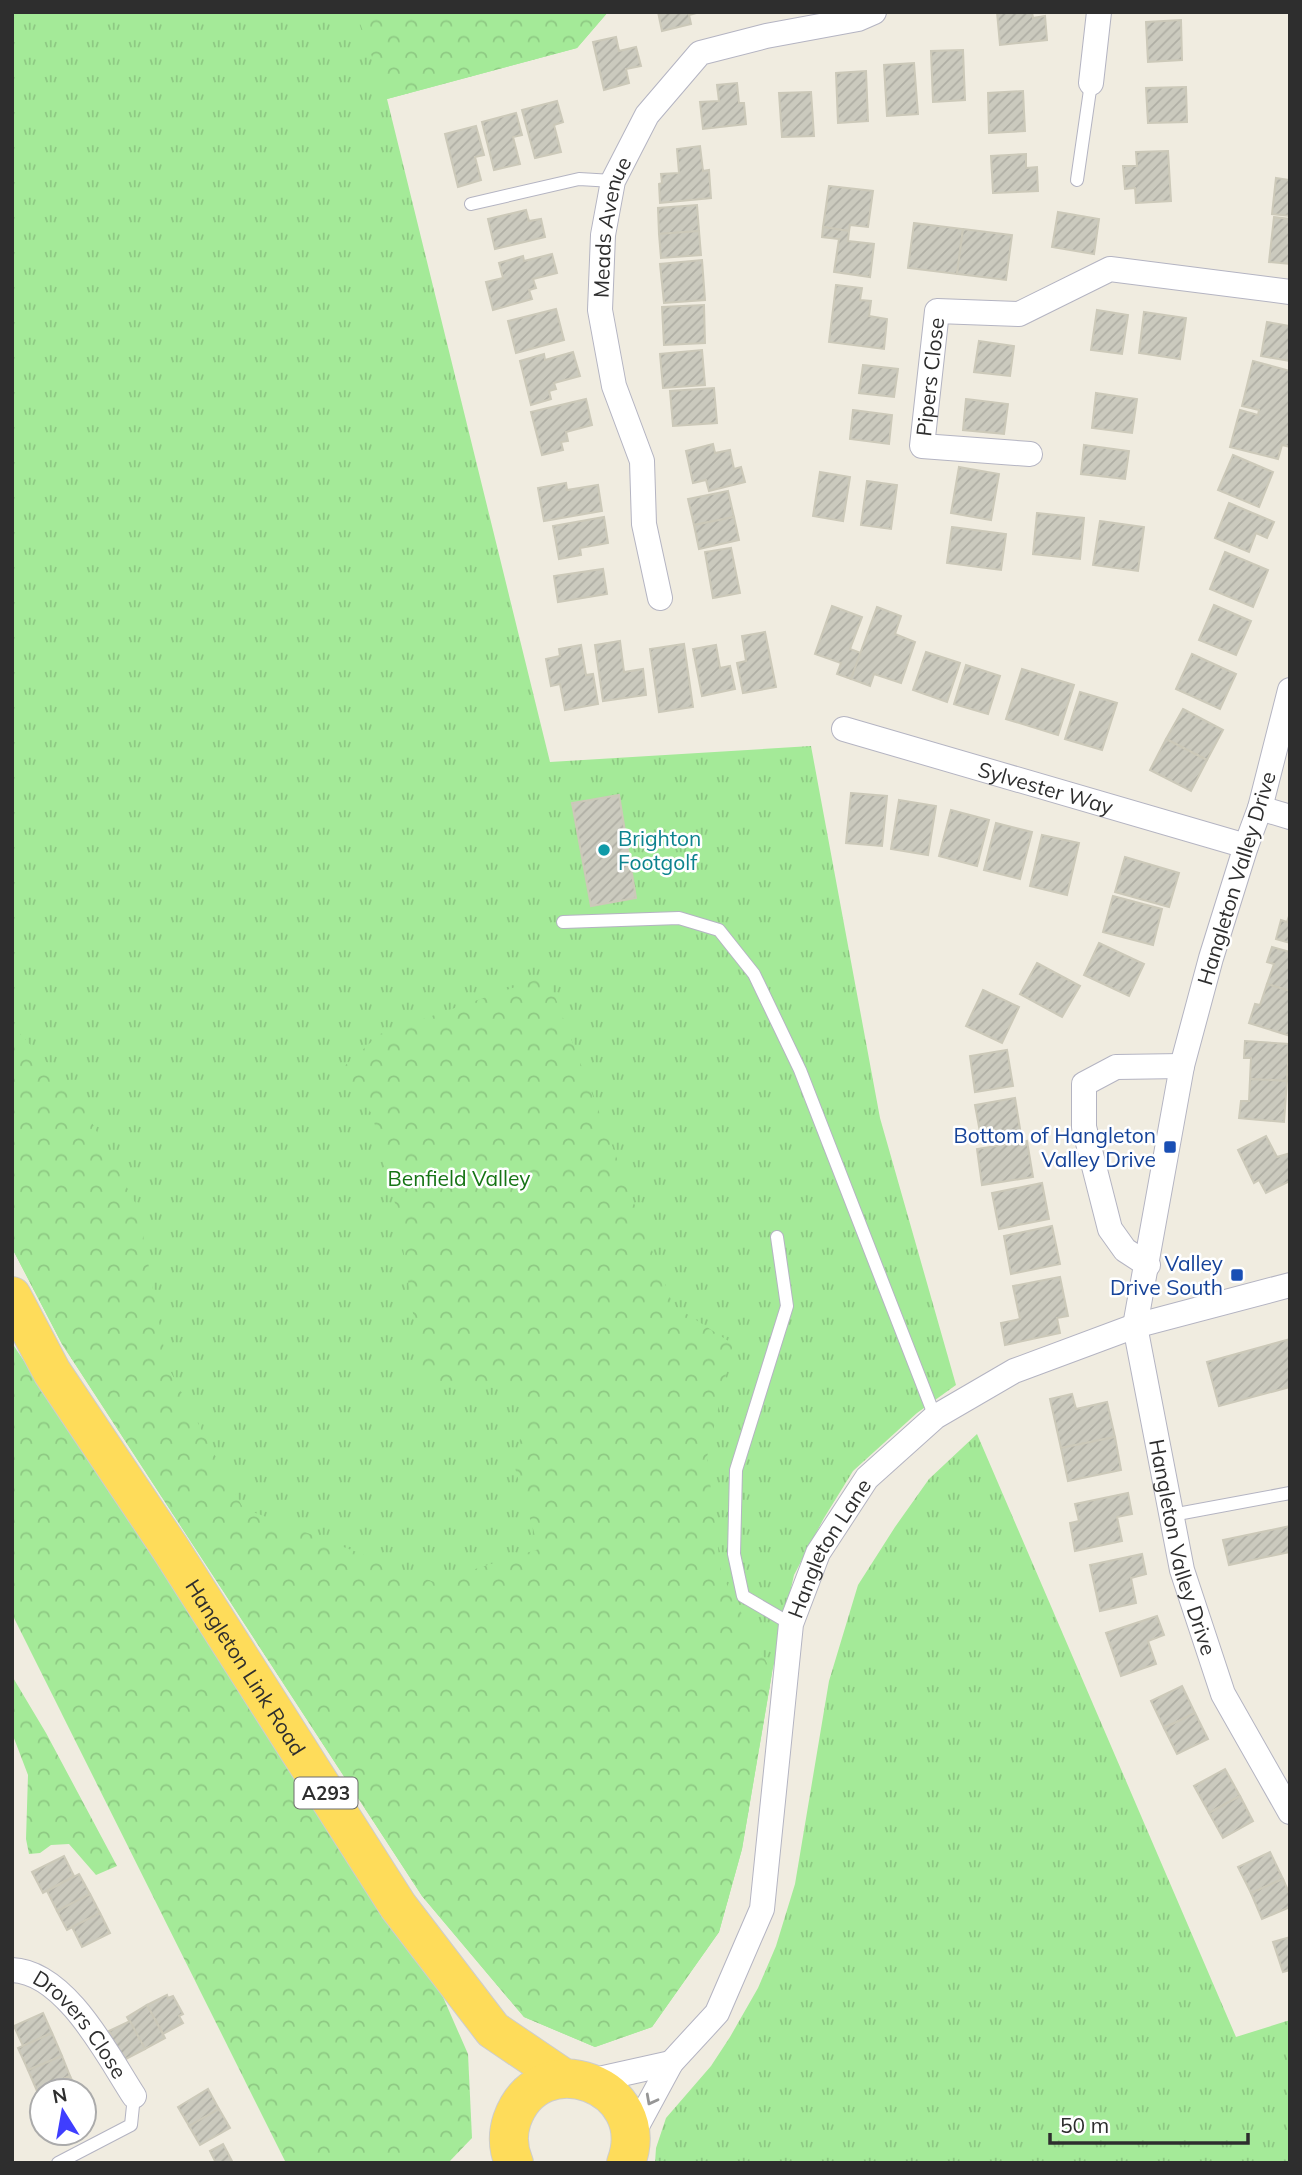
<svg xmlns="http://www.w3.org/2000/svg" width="1302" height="2175" font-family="Mulish,sans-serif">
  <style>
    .grass { fill: url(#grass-tufts) }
    .forest { fill: url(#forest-crowns) }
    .building { fill: url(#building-hatch); stroke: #ccc9b9; stroke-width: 2 }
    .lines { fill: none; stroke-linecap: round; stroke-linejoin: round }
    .service-casing { stroke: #b4b4c2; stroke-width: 14 }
    .minor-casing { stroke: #b4b4c2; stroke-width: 26 }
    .trunk-casing { stroke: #cdcdcd; stroke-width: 40 }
    .service { stroke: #fff; stroke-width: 12 }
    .minor { stroke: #fff; stroke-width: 24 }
    .trunk { stroke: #fedc5a; stroke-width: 38 }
    .oneway { stroke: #969696 }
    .culture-dot { fill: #0f9aa8; stroke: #fff; stroke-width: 2.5 }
    .transit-dot { fill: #1a4fb4; stroke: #fff; stroke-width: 2.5 }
    .labels { text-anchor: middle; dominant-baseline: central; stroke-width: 5; stroke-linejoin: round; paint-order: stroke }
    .shield { fill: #fff; stroke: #6d6d6d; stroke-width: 2 }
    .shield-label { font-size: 19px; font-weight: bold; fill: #2e2e2e }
    .street-label { font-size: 21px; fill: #2e2e2e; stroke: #fff }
    .culture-label { font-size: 21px; fill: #0d838f; stroke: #fff; text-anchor: start }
    .transit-label { font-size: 21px; fill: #164399; stroke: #fff; text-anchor: end }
    .park-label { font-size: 21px; fill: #167415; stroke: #fff }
  </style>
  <defs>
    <pattern id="grass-tufts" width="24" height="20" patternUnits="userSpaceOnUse" patternTransform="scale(1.75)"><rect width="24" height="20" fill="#a4ea98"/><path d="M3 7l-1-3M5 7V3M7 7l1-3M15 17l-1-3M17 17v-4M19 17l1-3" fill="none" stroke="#8ec983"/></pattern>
    <pattern id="forest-crowns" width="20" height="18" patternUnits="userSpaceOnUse" patternTransform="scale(1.75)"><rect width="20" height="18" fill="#a4ea98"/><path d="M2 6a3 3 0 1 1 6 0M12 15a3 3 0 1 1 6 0" fill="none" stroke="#8ec983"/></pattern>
    <pattern id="building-hatch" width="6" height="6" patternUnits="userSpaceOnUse" patternTransform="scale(1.75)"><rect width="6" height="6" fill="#cbcabe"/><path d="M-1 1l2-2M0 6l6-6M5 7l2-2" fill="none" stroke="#afaea4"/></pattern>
  </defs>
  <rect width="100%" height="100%" fill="#f0ece0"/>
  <g class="grass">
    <polygon points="12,12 608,12 577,48 387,99 550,762 811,746 880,1118 956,1385 917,1413 853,1471 824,1518 794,1575 772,1673 742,1849 719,1932 652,2027 595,2047 524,2017 422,1896 62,1344 12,1248"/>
    <polygon points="977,1434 1236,2037 1290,2020 1290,2163 655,2163 656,2148 666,2118 711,2066 730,2037 758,1988 776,1946 795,1884 829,1681 858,1585 895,1527 929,1479"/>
  </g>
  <g class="forest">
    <polygon points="356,12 608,12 577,48 387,99"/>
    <polygon points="547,976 673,1305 733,1344 707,1457 721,1573 772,1673 742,1849 719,1932 652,2027 595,2047 524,2017 422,1896 62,1344 12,1248 12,1025 77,1095 138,1208 167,1365 243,1508 434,1582 539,1549 515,1468 528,1392 423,1379 398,1215 372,1114 339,1071 380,1034"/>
    <polygon points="12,1343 432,1972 468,2054 472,2138 448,2163 286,2163 12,1614"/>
    <polygon points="12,1676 46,1733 117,1866 96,1875 69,1844 51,1845 40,1853 29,1854 26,1839 28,1775 12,1733"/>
  </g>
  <g class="building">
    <polygon points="658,12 700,12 689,15 691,24 662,31"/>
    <polygon points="997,12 1032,12 1033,18 1045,16 1047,40 1000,45"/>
    <polygon points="1181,20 1182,60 1148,62 1146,22"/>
    <polygon points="616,37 619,51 636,47 641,66 626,69 629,83 604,90 593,42"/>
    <polygon points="963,50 965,100 933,102 931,51"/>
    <polygon points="914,63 918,114 887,116 884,65"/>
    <polygon points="866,71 868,121 838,123 836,73"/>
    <polygon points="737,83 739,103 744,103 746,124 703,129 700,102 719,101 717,85"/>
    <polygon points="1186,87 1187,122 1148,123 1146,88"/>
    <polygon points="1023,91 1025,131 989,133 988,93"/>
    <polygon points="811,92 814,136 782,137 779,93"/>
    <polygon points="557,101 563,122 554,125 561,152 535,158 522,110"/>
    <polygon points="516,113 522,135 513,137 520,164 494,170 482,122"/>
    <polygon points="476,126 484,155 475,157 481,180 458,187 445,134"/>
    <polygon points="700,146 703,171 709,170 711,198 660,203 659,184 662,183 661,174 679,173 677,149"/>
    <polygon points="1168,151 1171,201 1136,203 1135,188 1125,189 1123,166 1137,166 1136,152"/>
    <polygon points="1026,154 1026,168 1037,167 1038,191 993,193 991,156"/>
    <polygon points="1276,178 1290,180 1290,216 1272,214"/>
    <polygon points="829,186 873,191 868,227 850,225 849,231 823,227"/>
    <polygon points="697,205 699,231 659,234 658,208"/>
    <polygon points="526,210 529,221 541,219 545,237 495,249 488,219"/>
    <polygon points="1058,212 1099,219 1094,254 1052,247"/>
    <polygon points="1274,217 1290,219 1290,264 1269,262"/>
    <polygon points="914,223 963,229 957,274 908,268"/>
    <polygon points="823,227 849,231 848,241 874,244 870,277 834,272 839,239 822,237"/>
    <polygon points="963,229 1012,235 1006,280 957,274"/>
    <polygon points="699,231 701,255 661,258 659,234"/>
    <polygon points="552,254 557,273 533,279 536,288 529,290 532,299 493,310 486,282 503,278 499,263 523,256 524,261"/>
    <polygon points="702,260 705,300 664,303 660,264"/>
    <polygon points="836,285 862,288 860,300 871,301 869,316 887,319 884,349 829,342"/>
    <polygon points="704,305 705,343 664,345 662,307"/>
    <polygon points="556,309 564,340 516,353 508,321"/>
    <polygon points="1097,310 1128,315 1122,354 1091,350"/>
    <polygon points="1144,312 1186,318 1180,359 1139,353"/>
    <polygon points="1267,322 1290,326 1290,361 1261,356"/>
    <polygon points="979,341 1014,346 1010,376 974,372"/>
    <polygon points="702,350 705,385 663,388 660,354"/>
    <polygon points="573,352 580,376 554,383 556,389 549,391 551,399 531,405 520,361 544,354 545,360"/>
    <polygon points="1253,361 1290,371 1290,447 1282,445 1278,459 1230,447 1240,410 1258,415 1259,410 1242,406"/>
    <polygon points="863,365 898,369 894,397 859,393"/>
    <polygon points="714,388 717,423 673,426 670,391"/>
    <polygon points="1096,393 1137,399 1132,433 1092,428"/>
    <polygon points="586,399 592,425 566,432 568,441 561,442 563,450 542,455 531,412"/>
    <polygon points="966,399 1008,404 1004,434 963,430"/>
    <polygon points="853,410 892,415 889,444 850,439"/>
    <polygon points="713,444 715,453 730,450 734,469 741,467 745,482 709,491 706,480 693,483 686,451"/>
    <polygon points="1084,445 1129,451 1125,479 1081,474"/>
    <polygon points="1233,455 1273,472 1259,507 1218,490"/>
    <polygon points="959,467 999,474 991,520 951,513"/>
    <polygon points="820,472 850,477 843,521 813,516"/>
    <polygon points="867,481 897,485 891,529 861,525"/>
    <polygon points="566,483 567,490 598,485 602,511 544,521 538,488"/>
    <polygon points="728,491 734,517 694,525 688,499"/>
    <polygon points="1229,503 1274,522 1267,538 1256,533 1249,552 1215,538"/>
    <polygon points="1037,513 1084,518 1080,559 1033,554"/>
    <polygon points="604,517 608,543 580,548 581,555 559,559 553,526"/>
    <polygon points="734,517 739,540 699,549 694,525"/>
    <polygon points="1100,521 1144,527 1138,571 1093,565"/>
    <polygon points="952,527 1006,534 1001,570 947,563"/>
    <polygon points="731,548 740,593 713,598 705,552"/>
    <polygon points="1225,552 1268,570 1253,607 1210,589"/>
    <polygon points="603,569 607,594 558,602 554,576"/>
    <polygon points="1214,605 1251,621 1236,655 1199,640"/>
    <polygon points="832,606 862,617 850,649 861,653 851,679 837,674 841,663 815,654"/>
    <polygon points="877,607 901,616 895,634 915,642 901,683 874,674 870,686 851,679"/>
    <polygon points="765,632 776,687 743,693 737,663 746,661 742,636"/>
    <polygon points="620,641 624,672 643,669 646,695 603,701 595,645"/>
    <polygon points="684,644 693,707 659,712 650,649"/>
    <polygon points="581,645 586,675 593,674 598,704 565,710 560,684 551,686 546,659 560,656 559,649"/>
    <polygon points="716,645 720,668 730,666 735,689 702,696 693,649"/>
    <polygon points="926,652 960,663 947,702 913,690"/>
    <polygon points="1192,654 1236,674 1220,709 1176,689"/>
    <polygon points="966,665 1000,676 988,714 954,704"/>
    <polygon points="1022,669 1074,685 1058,735 1006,719"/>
    <polygon points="1080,692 1117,703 1102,750 1065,739"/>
    <polygon points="1183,709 1223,730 1207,760 1166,739"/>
    <polygon points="1166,739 1207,760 1191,791 1150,770"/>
    <polygon points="851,793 887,796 882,846 846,843"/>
    <polygon points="619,795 636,898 591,906 572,803"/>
    <polygon points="899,800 936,806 928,855 891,849"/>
    <polygon points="951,810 989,820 977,866 939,856"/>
    <polygon points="996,823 1032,832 1020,879 984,870"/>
    <polygon points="1042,835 1079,843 1067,895 1030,886"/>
    <polygon points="1125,857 1179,873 1169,907 1115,892"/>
    <polygon points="1113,896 1162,909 1153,945 1103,932"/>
    <polygon points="1290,913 1290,943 1276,939 1281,920 1287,922"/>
    <polygon points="1099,943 1144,964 1129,996 1084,975"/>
    <polygon points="1272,947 1290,952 1290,991 1267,984 1274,964 1267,962"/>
    <polygon points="1037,963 1080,986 1062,1017 1020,994"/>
    <polygon points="1267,984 1290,991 1290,1036 1249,1023 1255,1004 1260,1005"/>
    <polygon points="983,990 1019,1007 1002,1043 966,1026"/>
    <polygon points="1245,1041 1289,1044 1287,1081 1250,1079 1251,1058 1244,1058"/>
    <polygon points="1007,1050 1013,1086 975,1092 970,1056"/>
    <polygon points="1250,1079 1287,1081 1284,1122 1239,1118 1241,1101 1249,1101"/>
    <polygon points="1015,1098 1021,1135 982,1143 975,1105"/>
    <polygon points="1266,1136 1277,1157 1290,1153 1290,1181 1266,1193 1259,1180 1254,1183 1238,1150"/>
    <polygon points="1027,1141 1033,1177 982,1185 977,1149"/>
    <polygon points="1042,1183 1049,1219 999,1229 992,1193"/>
    <polygon points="1052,1226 1060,1264 1011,1274 1004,1236"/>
    <polygon points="1060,1277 1068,1316 1057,1318 1060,1333 1005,1345 1001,1323 1020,1319 1013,1286"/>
    <polygon points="1290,1339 1290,1387 1219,1406 1207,1362"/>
    <polygon points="1072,1394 1076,1409 1107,1402 1115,1437 1061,1448 1050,1399"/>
    <polygon points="1115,1437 1121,1470 1068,1481 1061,1448"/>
    <polygon points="1128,1493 1132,1514 1117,1517 1122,1541 1075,1551 1070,1523 1079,1521 1075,1504"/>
    <polygon points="1290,1526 1290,1552 1229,1565 1223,1540"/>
    <polygon points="1142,1554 1146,1574 1131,1578 1136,1603 1100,1611 1090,1565"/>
    <polygon points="1157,1616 1164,1635 1148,1641 1156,1664 1121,1676 1106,1633"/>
    <polygon points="1182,1686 1195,1713 1164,1728 1151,1701"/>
    <polygon points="1195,1713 1208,1739 1177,1754 1164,1728"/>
    <polygon points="1225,1769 1240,1796 1209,1813 1194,1786"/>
    <polygon points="1240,1796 1253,1821 1223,1838 1209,1813"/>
    <polygon points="1270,1852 1283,1879 1251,1893 1238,1867"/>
    <polygon points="64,1856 74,1876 43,1893 32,1872"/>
    <polygon points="79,1874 90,1894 57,1911 47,1891"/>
    <polygon points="1283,1879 1290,1895 1290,1907 1262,1919 1251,1893"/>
    <polygon points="90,1894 100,1913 67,1930 57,1911"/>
    <polygon points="100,1913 110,1933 82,1947 72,1927"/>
    <polygon points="1290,1937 1290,1970 1283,1972 1273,1942"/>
    <polygon points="167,1995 168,1998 173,1996 183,2014 179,2016 183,2023 163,2034 147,2005"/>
    <polygon points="147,2005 165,2038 145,2049 127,2017"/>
    <polygon points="43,2013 52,2033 23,2046 14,2026"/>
    <polygon points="130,2021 145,2049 124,2060 108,2038 112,2036 109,2031"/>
    <polygon points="52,2033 62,2056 28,2070 18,2048"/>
    <polygon points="62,2056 70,2076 37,2091 28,2070"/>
    <polygon points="70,2076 77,2091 42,2091 42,2102 37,2091"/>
    <polygon points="208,2089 219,2109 189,2126 178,2107"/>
    <polygon points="219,2109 230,2128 200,2145 189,2126"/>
    <polygon points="223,2144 233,2163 216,2163 210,2151"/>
  </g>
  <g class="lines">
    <g class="service-casing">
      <g id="service">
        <polyline points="1077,180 1091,83"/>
        <polyline points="471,204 579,179 613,181"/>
        <polyline points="563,922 679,918 719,930 754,974 800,1070 935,1417"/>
        <polyline points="777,1237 787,1306 736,1470 734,1554 743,1596 791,1624"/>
        <polyline points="1172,1515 1290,1493"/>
        <polyline points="58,2163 131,2125 134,2096"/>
      </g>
    </g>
    <g class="minor-casing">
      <g id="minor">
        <polyline points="1091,83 1099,12"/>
        <path id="s1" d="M1030 454 922 446 937 311 1019 314 1110 269 1290 292"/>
        <path id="s2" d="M660 598 644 524 642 461 614 386 600 310 603 235 613 181 647 115 700 53 766 36 858 19 874 12"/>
        <path id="s3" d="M1290 690 1260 808 1246 846 1211 958 1182 1066 1135 1326 1182 1570 1223 1694 1290 1812"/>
        <path id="s4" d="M844 729 1246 846"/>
        <polyline points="1260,808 1290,817"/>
        <polyline points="1148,1265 1125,1250 1110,1229 1084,1127 1084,1084 1116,1067 1182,1066"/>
        <path id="s5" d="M12 1970C66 1972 108 2056 134 2096"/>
        <polyline points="590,2081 671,2063"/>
        <path id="s6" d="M631 2137 671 2063 717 2013 762 1909 791 1624 818 1553 867 1478 935 1417 1014 1371 1135 1326 1290 1285"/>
      </g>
    </g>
    <g class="trunk-casing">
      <g id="trunk">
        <path id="s7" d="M12 1296 52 1372 170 1548 398 1906 493 2030 564 2078"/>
        <path d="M514 2163C508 2149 507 2135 512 2120 539 2042 655 2085 626 2163"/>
      </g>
    </g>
    <use href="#service" class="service"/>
    <use href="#minor" class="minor"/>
    <use href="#trunk" class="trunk"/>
  </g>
  <defs><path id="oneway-chevron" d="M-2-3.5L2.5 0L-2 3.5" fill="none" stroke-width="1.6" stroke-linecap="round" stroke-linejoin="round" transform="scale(1.75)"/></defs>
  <use class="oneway" href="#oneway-chevron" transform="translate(651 2100) rotate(118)"/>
  <circle class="culture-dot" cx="604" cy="850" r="7"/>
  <g class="transit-dot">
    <rect x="1163" y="1140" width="14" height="14" rx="3.5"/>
    <rect x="1230" y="1268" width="14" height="14" rx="3.5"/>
  </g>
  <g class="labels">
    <rect class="shield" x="294.5" y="1777.5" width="63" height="31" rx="5"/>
    <g class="shield-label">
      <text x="326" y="1793">A293</text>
    </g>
    <g class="street-label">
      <text stroke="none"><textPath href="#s2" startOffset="380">Meads Avenue</textPath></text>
      <text stroke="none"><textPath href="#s1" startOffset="178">Pipers Close</textPath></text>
      <text stroke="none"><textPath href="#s4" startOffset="210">Sylvester Way</textPath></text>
      <text transform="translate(1236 878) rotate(-73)">Hangleton Valley Drive</text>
      <text stroke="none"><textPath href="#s3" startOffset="882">Hangleton Valley Drive</textPath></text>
      <text stroke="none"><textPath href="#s6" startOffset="637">Hangleton Lane</textPath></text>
      <text stroke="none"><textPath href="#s7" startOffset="439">Hangleton Link Road</textPath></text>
      <text stroke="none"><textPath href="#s5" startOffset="91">Drovers Close</textPath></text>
    </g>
    <g class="culture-label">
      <text x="618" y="838">Brighton<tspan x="618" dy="24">Footgolf</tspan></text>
    </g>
    <g class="transit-label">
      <text x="1156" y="1135">Bottom of Hangleton<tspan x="1156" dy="24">Valley Drive</tspan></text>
      <text x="1223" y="1263">Valley<tspan x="1223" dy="24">Drive South</tspan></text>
    </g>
    <g class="park-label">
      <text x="459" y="1178">Benfield Valley</text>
    </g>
  </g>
  <rect width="1302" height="2175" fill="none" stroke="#2e2e2e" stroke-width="28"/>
  <g transform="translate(63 2112) rotate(349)"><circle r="33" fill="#ffffff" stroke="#ababab" stroke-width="2"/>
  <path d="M0-5L12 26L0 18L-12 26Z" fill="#3f3eff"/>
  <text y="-10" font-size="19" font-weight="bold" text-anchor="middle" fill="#2e2e2e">N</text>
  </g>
  <path d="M1050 2133v10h198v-10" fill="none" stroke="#2e2e2e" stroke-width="3.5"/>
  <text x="1060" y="2133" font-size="21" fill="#2e2e2e" stroke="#ffffff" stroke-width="5" paint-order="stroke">50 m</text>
</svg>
